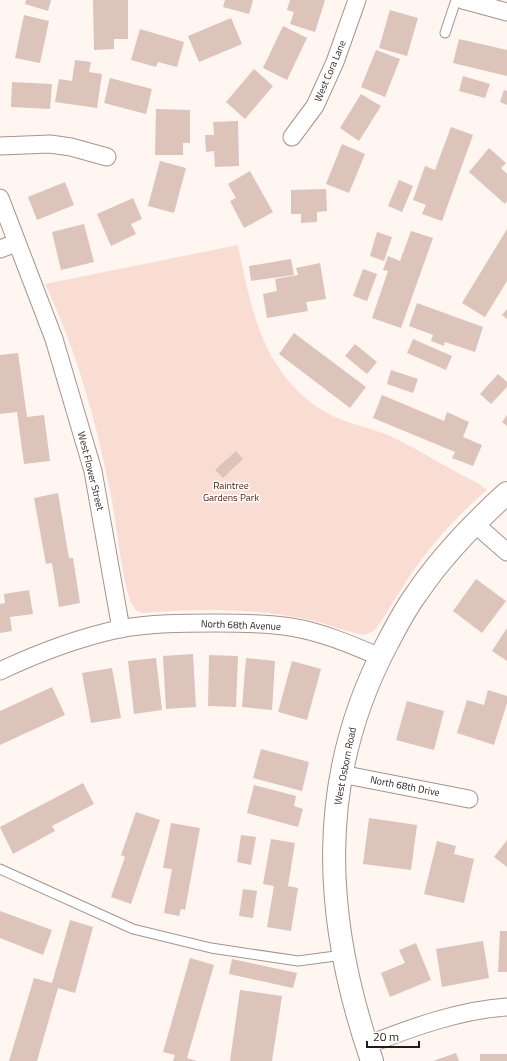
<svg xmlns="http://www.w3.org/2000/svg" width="507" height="1061" font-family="'Titillium Web',sans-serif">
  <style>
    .park { fill: #f9ddd2 }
    .building { fill: #dcc4bb }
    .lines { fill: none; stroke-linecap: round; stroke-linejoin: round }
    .lane-casing { stroke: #aa938b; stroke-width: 11 }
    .street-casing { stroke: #aa938b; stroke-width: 19 }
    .secondary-casing { stroke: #aa938b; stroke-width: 24 }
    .lane { stroke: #fff; stroke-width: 9 }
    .street { stroke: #fff; stroke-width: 17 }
    .secondary { stroke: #fff; stroke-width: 22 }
    .labels { text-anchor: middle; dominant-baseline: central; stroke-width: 3; stroke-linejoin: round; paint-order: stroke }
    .street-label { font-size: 10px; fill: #231b18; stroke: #fff }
    .park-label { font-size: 10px; fill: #4c1700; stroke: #fff }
  </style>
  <rect width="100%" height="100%" fill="#fff5f1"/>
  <path class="park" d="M238 245C251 311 264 377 327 413 347 424 369 427 390 436 420 450 448 469 478 483L487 490C457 515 431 545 409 577 397 595 387 614 374 631L364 635C347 632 331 625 314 621 257 608 201 608 143 613L137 611 130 601C120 567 118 531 111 496 97 424 77 351 45 284Z"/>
  <g class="building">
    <polygon points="26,0 51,0 48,11 25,4"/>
    <polygon points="93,0 128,0 128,39 114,39 114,49 94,50"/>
    <polygon points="225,0 253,0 249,14 223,7"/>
    <polygon points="290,0 325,0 315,32 290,24 294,12 287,10"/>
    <polygon points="390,10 418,18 407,56 379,48"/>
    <polygon points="24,15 49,21 40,63 15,58"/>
    <polygon points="231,18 242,44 199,62 188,36"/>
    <polygon points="283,26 307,38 287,80 263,68"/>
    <polygon points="140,29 184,42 177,67 158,62 156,67 131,60"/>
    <polygon points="459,39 507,50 507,76 453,63"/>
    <polygon points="376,50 400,59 385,97 361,87"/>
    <polygon points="75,60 91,62 89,72 102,74 97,108 55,102 59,79 72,81"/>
    <polygon points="254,69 273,86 245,119 226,102"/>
    <polygon points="463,76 490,84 485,98 459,91"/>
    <polygon points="110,78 152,89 146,114 104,103"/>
    <polygon points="12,82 52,84 50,109 11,107"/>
    <polygon points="504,90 507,91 507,105 500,102"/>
    <polygon points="361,94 381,106 359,141 340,128"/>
    <polygon points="156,109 190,110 190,143 183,143 183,155 155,155"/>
    <polygon points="238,121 239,166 215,167 214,151 206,152 205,135 214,135 213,122"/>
    <polygon points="451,127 473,135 442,221 422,214 426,205 413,200 425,166 435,170"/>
    <polygon points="342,144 365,154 349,193 326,184"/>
    <polygon points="489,148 506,163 501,168 507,174 507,201 505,204 469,172"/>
    <polygon points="160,161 186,168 174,213 148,206"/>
    <polygon points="250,171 273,212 244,228 230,201 236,198 228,184"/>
    <polygon points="399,180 413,186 402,212 388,206"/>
    <polygon points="65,182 74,205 37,220 28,197"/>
    <polygon points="326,189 327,211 317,212 317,222 301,223 301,214 291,214 291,190"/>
    <polygon points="133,198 142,219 131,224 136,234 111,246 97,214"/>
    <polygon points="84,224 94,262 61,270 52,232"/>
    <polygon points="507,229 507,281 485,317 462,303"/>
    <polygon points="411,231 433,238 401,328 372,318 388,271 383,270 388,256 400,261"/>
    <polygon points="377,232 392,237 384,261 370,256"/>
    <polygon points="291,259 294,275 251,281 249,266"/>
    <polygon points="320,263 326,299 306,302 308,311 267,318 263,294 277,291 275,279 298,275 296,268"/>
    <polygon points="363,269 377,274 367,301 353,296"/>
    <polygon points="417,303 483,327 475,352 445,342 444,346 431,341 433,335 409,326"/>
    <polygon points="507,309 507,319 502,315"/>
    <polygon points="294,333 366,387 350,408 279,354"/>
    <polygon points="413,339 452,356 446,370 407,353"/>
    <polygon points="355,344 377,362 367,374 345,356"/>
    <polygon points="18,353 27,417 44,415 50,461 24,464 17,412 0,414 0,355"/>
    <polygon points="391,370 418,379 413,393 387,384"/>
    <polygon points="498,374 507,382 507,387 491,404 480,394"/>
    <polygon points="382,395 444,421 447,412 469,422 463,437 482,445 473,466 452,458 455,452 373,418"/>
    <polygon points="507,415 507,426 502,422"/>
    <polygon points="236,451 243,459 223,478 215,470"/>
    <polygon points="58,493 69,558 73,558 80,603 59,607 52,563 46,564 34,498"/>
    <polygon points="476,579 506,601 482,633 453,611"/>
    <polygon points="29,590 33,614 10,617 12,631 0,633 0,604 5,603 4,594"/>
    <polygon points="507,628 507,661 492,651"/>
    <polygon points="193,654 196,707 166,709 163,656"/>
    <polygon points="209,655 238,656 236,707 208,706"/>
    <polygon points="156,658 162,710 134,714 128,661"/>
    <polygon points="246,658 275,661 272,710 242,707"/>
    <polygon points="292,661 321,669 307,720 278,712"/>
    <polygon points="112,668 121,718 91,723 82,673"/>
    <polygon points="52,687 65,715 0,745 0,711"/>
    <polygon points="488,690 507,696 507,703 494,745 457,733 467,700 484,705"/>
    <polygon points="407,701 444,711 434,750 396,740"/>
    <polygon points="261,749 309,762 302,791 253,778"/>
    <polygon points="83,783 94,804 52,826 55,831 13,854 0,827"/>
    <polygon points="254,785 296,796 294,806 303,809 298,827 247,813"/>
    <polygon points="136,812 160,820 131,904 111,897 125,857 121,855"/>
    <polygon points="369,818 417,825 411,870 363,864"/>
    <polygon points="171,823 200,828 185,910 181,909 179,916 164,913 172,869 163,868"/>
    <polygon points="241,835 256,837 251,865 237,862"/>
    <polygon points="271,839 295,843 288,886 298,888 291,931 267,927 274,886 263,884"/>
    <polygon points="507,840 507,867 494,857"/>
    <polygon points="437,841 456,846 454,854 474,859 464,903 424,894"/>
    <polygon points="243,889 257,891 253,918 239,916"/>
    <polygon points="0,911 52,930 43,955 0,938"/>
    <polygon points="70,920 93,927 75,993 58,988 37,1061 9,1061 34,978 52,983"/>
    <polygon points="500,931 507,931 507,972 498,972"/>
    <polygon points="483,941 489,978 442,987 436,949"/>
    <polygon points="416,943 431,980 390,997 381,973 405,963 399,950"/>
    <polygon points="190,958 214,965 187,1058 197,1061 173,1061 175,1055 163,1052"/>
    <polygon points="232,959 297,973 293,988 229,974"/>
    <polygon points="240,990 282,996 272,1061 230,1061"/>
    <polygon points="456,1053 459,1061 433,1061"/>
    <rect x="480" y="1054" width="27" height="7"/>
  </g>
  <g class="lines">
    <g class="lane-casing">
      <g id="lane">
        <polyline points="445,33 456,0"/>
        <polyline points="0,869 133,929 211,948 298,961 343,955"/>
      </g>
    </g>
    <g class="street-casing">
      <g id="street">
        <polyline points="463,0 507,12"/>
        <polyline points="292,137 315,106 335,62 357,0"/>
        <polyline points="0,146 50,144 71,147 107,157"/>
        <polyline points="0,198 54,339 93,471 121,629"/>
        <polyline points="0,249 16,243"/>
        <polyline points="475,524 507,552"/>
        <path d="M0 671C38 653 78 638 119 629 151 623 184 623 216 623 241 623 266 623 291 627 322 632 352 645 380 657"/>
        <polyline points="341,774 469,799"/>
        <path d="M367 1045C411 1028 459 1010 507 1007"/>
      </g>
    </g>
    <g class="secondary-casing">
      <path id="secondary" d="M372 1061C323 919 315 780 387 644 396 627 405 609 417 593 442 556 474 523 507 493"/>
    </g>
    <use href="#lane" class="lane"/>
    <use href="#street" class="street"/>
    <use href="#secondary" class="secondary"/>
  </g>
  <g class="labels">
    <g class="street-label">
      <text transform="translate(330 71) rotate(-67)">West Cora Lane</text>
      <text transform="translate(91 471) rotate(76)">West Flower Street</text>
      <text transform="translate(241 625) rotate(2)">North 68th Avenue</text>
      <text transform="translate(345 766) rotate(-79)">West Osborn Road</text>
      <text transform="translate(405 786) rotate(11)">North 68th Drive</text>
    </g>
    <g class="park-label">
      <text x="231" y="485">Raintree<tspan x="231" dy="12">Gardens Park</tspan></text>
    </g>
  </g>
  <path d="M367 1041v6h52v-6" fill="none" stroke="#231b18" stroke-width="2"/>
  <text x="373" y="1041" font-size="12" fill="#231b18" stroke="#ffffff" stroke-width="3" paint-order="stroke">20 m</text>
</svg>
